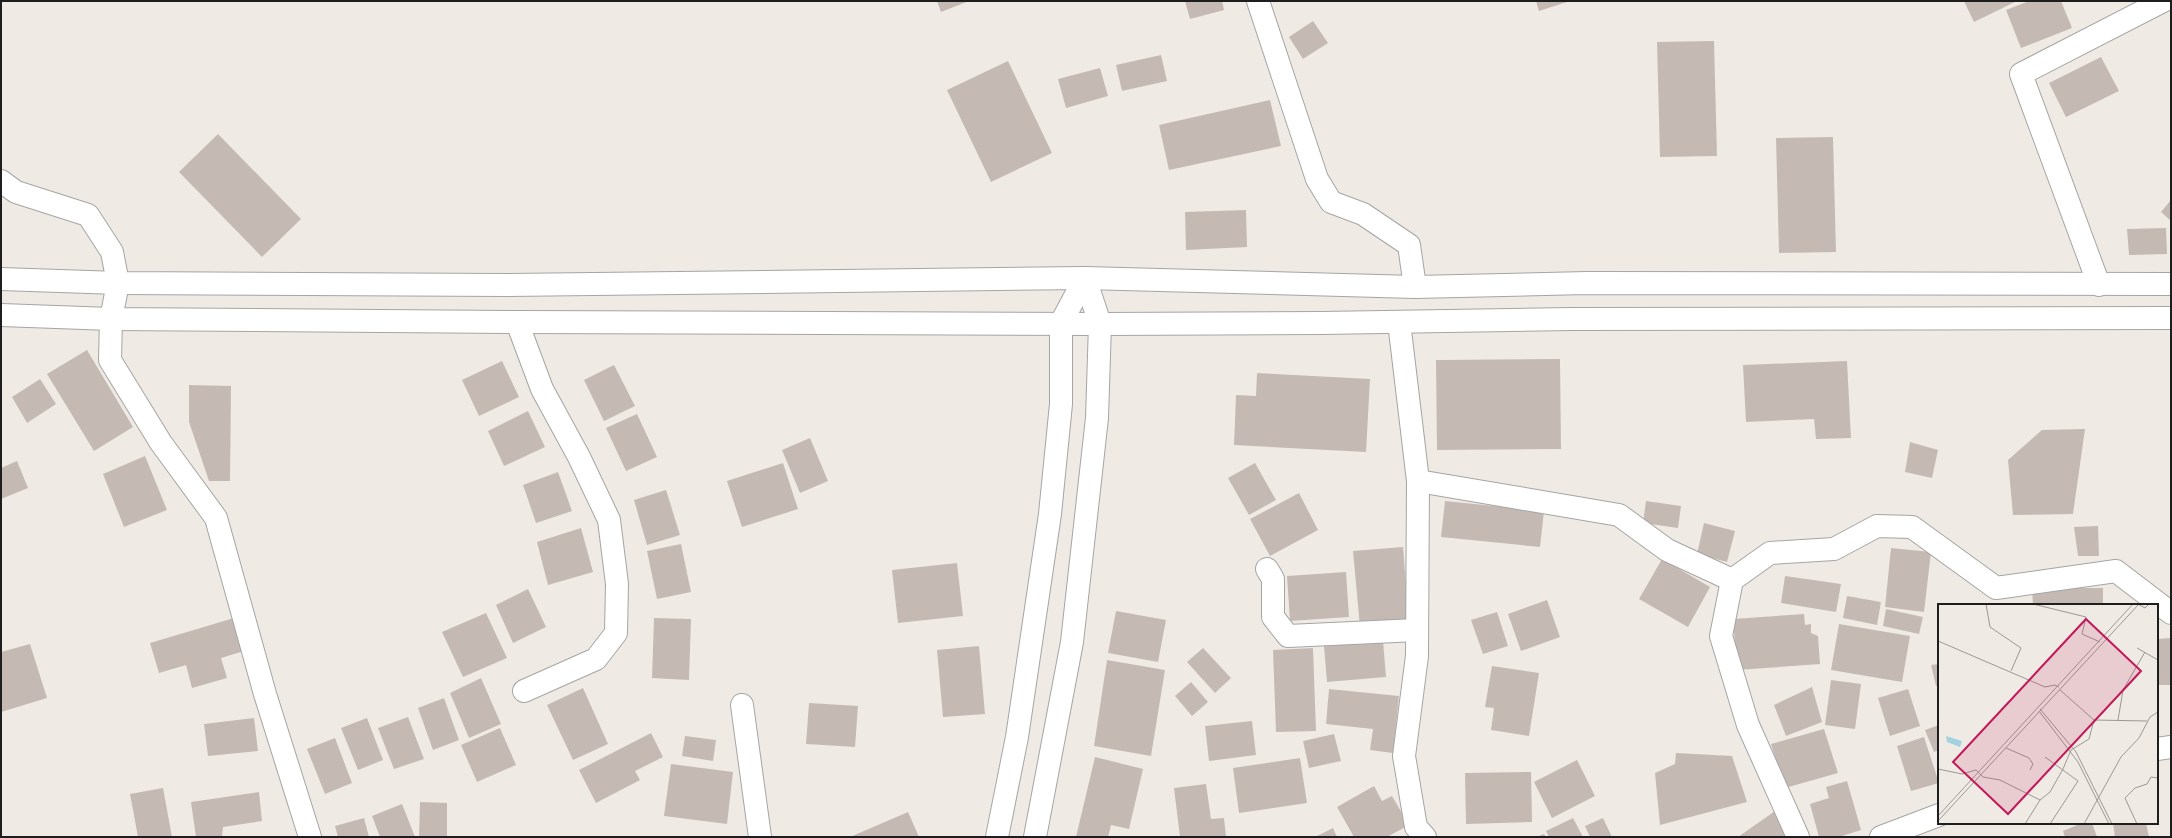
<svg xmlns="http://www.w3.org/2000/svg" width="2172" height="838" font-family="'Source Sans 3',sans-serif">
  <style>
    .building { fill: #c4bab3 }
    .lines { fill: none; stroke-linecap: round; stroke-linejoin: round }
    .minor-casing { stroke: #a5a5a5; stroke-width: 24 }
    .minor { stroke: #fff; stroke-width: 22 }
    .inset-road { fill: none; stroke: #9b9995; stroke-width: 1 }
    .view { fill: #c2185b; fill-opacity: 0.15; stroke: #c2185b; stroke-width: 2 }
    .inset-edge { fill: none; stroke: #1e1e1e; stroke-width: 2 }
  </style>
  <rect width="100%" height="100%" fill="#efebe4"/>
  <g class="building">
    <polygon points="937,1 969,1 941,12"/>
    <polygon points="1185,1 1222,1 1224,10 1190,19"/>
    <polygon points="1536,1 1570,1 1539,11"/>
    <polygon points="1964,1 2017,1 1974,22"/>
    <polygon points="2029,1 2061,1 2072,28 2021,48 2006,10"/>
    <polygon points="1313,21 1328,43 1303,59 1289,37"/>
    <polygon points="1714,41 1717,156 1660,157 1657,42"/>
    <polygon points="1161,55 1167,81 1122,91 1116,65"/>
    <polygon points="2101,57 2119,91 2066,117 2049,83"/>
    <polygon points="1008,61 1052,153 991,182 947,90"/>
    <polygon points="1100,68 1108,96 1066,108 1058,79"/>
    <polygon points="1270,100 1281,146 1169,170 1159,125"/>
    <polygon points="218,134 301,219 262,257 179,172"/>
    <polygon points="1833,137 1836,252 1779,253 1776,138"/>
    <polygon points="2171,200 2171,221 2161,212"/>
    <polygon points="1246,210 1247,247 1186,250 1185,212"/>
    <polygon points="2166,228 2167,254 2129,255 2127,229"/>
    <polygon points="87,350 133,427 94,451 47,374"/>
    <polygon points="1560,359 1561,449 1437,450 1436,360"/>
    <polygon points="502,361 519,397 479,416 462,380"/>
    <polygon points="1847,361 1851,438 1816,439 1814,419 1746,422 1743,365"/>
    <polygon points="614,365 635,406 604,421 584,380"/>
    <polygon points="1257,373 1370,379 1366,452 1234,445 1236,395 1256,396"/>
    <polygon points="40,379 56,404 27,423 12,397"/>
    <polygon points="189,385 231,386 230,481 209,481 189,422"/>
    <polygon points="528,411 545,447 504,466 488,431"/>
    <polygon points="637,414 657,457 626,471 606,428"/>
    <polygon points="2085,429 2073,514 2013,515 2008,460 2042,430"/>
    <polygon points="810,438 828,481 800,493 782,450"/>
    <polygon points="1910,442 1938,450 1932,478 1905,472"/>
    <polygon points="145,456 167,510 124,527 103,474"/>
    <polygon points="17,461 28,488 1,499 1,468"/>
    <polygon points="783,463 798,509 742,527 727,481"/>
    <polygon points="1255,463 1276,500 1249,515 1228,478"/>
    <polygon points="558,472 572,511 536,523 523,485"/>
    <polygon points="666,490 680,535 647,545 634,500"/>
    <polygon points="1299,493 1318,530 1270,556 1250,519"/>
    <polygon points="1445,501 1544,511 1540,547 1441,537"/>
    <polygon points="1646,501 1681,506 1678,528 1643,523"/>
    <polygon points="1704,523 1735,531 1727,562 1697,554"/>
    <polygon points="2098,526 2099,556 2078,556 2074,527"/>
    <polygon points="581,528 593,572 548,585 537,542"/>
    <polygon points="681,544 691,592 657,599 647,551"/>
    <polygon points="1403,547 1409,622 1360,627 1353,551"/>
    <polygon points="1891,548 1931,552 1924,612 1885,607"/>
    <polygon points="1662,559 1710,587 1688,627 1639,599"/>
    <polygon points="957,563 963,616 898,623 892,570"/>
    <polygon points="1346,572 1349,617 1290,621 1287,576"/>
    <polygon points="1785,576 1841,584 1836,612 1781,603"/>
    <polygon points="2032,588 2103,588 2103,605 2033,605"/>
    <polygon points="528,589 546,627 513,643 496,605"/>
    <polygon points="1847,596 1881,602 1877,625 1843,618"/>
    <polygon points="1547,600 1560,637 1521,651 1508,614"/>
    <polygon points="1886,609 1923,617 1919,634 1883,626"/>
    <polygon points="1116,611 1166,620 1158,662 1108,653"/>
    <polygon points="1497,612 1508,646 1483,654 1471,620"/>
    <polygon points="486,613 507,658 463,677 442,632"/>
    <polygon points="1804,614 1805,625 1811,624 1811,633 1818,636 1820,664 1737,670 1733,619"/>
    <polygon points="234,618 244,651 221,658 227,678 192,688 186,665 159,673 150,643"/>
    <polygon points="654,618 691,619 689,680 652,678"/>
    <polygon points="1839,624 1910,636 1902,682 1831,670"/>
    <polygon points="2171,638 2171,685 2157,685 2157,639"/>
    <polygon points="1383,641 1386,677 1327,682 1324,646"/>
    <polygon points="30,644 47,698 1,712 1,652"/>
    <polygon points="979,646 985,714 943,717 937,650"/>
    <polygon points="1203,648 1231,678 1215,693 1187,662"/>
    <polygon points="1313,648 1316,731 1276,732 1273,650"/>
    <polygon points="1107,660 1165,670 1151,756 1094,746"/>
    <polygon points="1939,664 1939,685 1936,686 1931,665"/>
    <polygon points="1492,666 1539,673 1529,736 1491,730 1494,708 1485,707"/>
    <polygon points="481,678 501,724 469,738 450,693"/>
    <polygon points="1831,680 1861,684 1855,729 1825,725"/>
    <polygon points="1191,682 1208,702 1192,716 1175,696"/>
    <polygon points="1812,687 1822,722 1786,736 1774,705"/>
    <polygon points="583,688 608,744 573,760 547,705"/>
    <polygon points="1329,689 1399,696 1393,753 1370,750 1373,729 1326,724"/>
    <polygon points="1908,689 1920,726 1890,736 1878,698"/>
    <polygon points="444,698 459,740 433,750 418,708"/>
    <polygon points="809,703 858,706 855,747 806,744"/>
    <polygon points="408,717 424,759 394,769 378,728"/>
    <polygon points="254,718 258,751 208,756 204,724"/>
    <polygon points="367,718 383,760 358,770 341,728"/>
    <polygon points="1252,721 1256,755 1209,761 1205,726"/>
    <polygon points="1939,725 1939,750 1934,752 1925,730"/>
    <polygon points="500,728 516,765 477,782 461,745"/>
    <polygon points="1824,729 1838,773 1785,788 1771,744"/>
    <polygon points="651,733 663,757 635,771 640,780 596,803 579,770"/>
    <polygon points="1334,734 1341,761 1309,768 1303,741"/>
    <polygon points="685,736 716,740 713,761 682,756"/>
    <polygon points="1924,737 1939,783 1911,791 1897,746"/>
    <polygon points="335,738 352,783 325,794 307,749"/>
    <polygon points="1676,753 1732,756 1747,802 1660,825 1655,773 1675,764"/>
    <polygon points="1095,757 1143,769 1129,829 1111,825 1108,837 1076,837"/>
    <polygon points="1300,758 1307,803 1239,813 1233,768"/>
    <polygon points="1577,760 1595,796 1552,818 1534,782"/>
    <polygon points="671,764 733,772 727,824 664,816"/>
    <polygon points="1531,772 1532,822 1466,824 1465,773"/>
    <polygon points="1847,781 1861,830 1839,837 1819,837 1810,804 1829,798 1826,787"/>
    <polygon points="1206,784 1211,819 1224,818 1226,837 1180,837 1174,788"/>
    <polygon points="1374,786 1382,801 1392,796 1409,825 1387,837 1354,837 1337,807"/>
    <polygon points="163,788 172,837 138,837 130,794"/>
    <polygon points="259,792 262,821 223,827 222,837 196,837 191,802"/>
    <polygon points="420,802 447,803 447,837 419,837"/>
    <polygon points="402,804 415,837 380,837 372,816"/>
    <polygon points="1775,811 1788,837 1738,837"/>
    <polygon points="908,812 919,837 850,837"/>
    <polygon points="364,818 369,837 338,837 335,826"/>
    <polygon points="1573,818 1583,837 1549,837 1546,831"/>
    <polygon points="1603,818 1612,837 1590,837 1585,826"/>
    <polygon points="2082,823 2092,823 2097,837 2065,837 2063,831"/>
    <polygon points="2113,823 2146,823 2149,837 2115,837"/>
    <polygon points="1333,828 1337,837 1315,837"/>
    <polygon points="1544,834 1546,837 1536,837"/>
  </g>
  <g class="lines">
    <g class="minor-casing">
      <g id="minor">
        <polyline points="1258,1 1317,179 1331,202 1363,214 1409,245 1415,287"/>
        <polyline points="1,181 16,192 88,215 112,252 118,283 111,319 110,360 161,443 216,518 265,694 310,837"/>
        <polyline points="1,279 118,283 506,285 1085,278 1415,287 1587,283 2171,284"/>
        <polyline points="2099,285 2021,74 2163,1"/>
        <polyline points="1,315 111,319 517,322 1100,324 1321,323 1571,319 2171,318"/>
        <polyline points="517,322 542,389 579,457 609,520 617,584 616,633 596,659 524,691"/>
        <polyline points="1399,322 1418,481 1417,656 1404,756 1416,827 1425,837"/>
        <polyline points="1418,481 1619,515 1667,550 1732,580"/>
        <polyline points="1267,569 1273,579 1273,617 1288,636 1417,630"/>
        <polyline points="742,705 760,837"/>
        <polyline points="2157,749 2171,747"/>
        <polyline points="997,837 1017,737 1050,514 1061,404 1061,323 1085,278"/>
        <polyline points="1035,837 1072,642 1097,418 1100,324 1085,278"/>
        <polyline points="1798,837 1748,725 1721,636 1732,580 1770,553 1834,549 1877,526 1912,527 1996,588 2116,571 2171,613"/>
        <polyline points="1881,837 1939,815"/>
      </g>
    </g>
    <use href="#minor" class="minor"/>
  </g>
  <g transform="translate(1938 604)">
    <rect width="220" height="220" fill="#efebe4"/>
    <path d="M8 132 24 137 22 143 9 138Z" fill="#a2d2df"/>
    <path class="inset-road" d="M48 0 52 23 83 44 73 67M95 0 148 13 144 30 162 38M200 0 207 4 211 0M0 37 107 83 117 81 121 83M199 44 220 56M122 86 156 116 209 117M102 105 138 148 174 220M101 107 140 158 171 220M180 116 185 86 207 48M68 144 91 154 95 160 92 166M107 153 140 177 112 220M0 165 24 170 38 166 45 173 62 176 102 196M0 212 195 0M0 217 201 0M87 220 102 196 112 188 125 165 133 146 151 135 156 116M146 220 183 153 201 134 212 113 220 108M199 220 187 194 197 184 209 180 213 173 220 174"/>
    <path class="view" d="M148 15 203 67 70 210 15 158Z"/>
    <rect width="220" height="220" class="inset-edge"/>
  </g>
  <rect width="2172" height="838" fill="none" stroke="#1e1e1e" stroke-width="4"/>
</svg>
